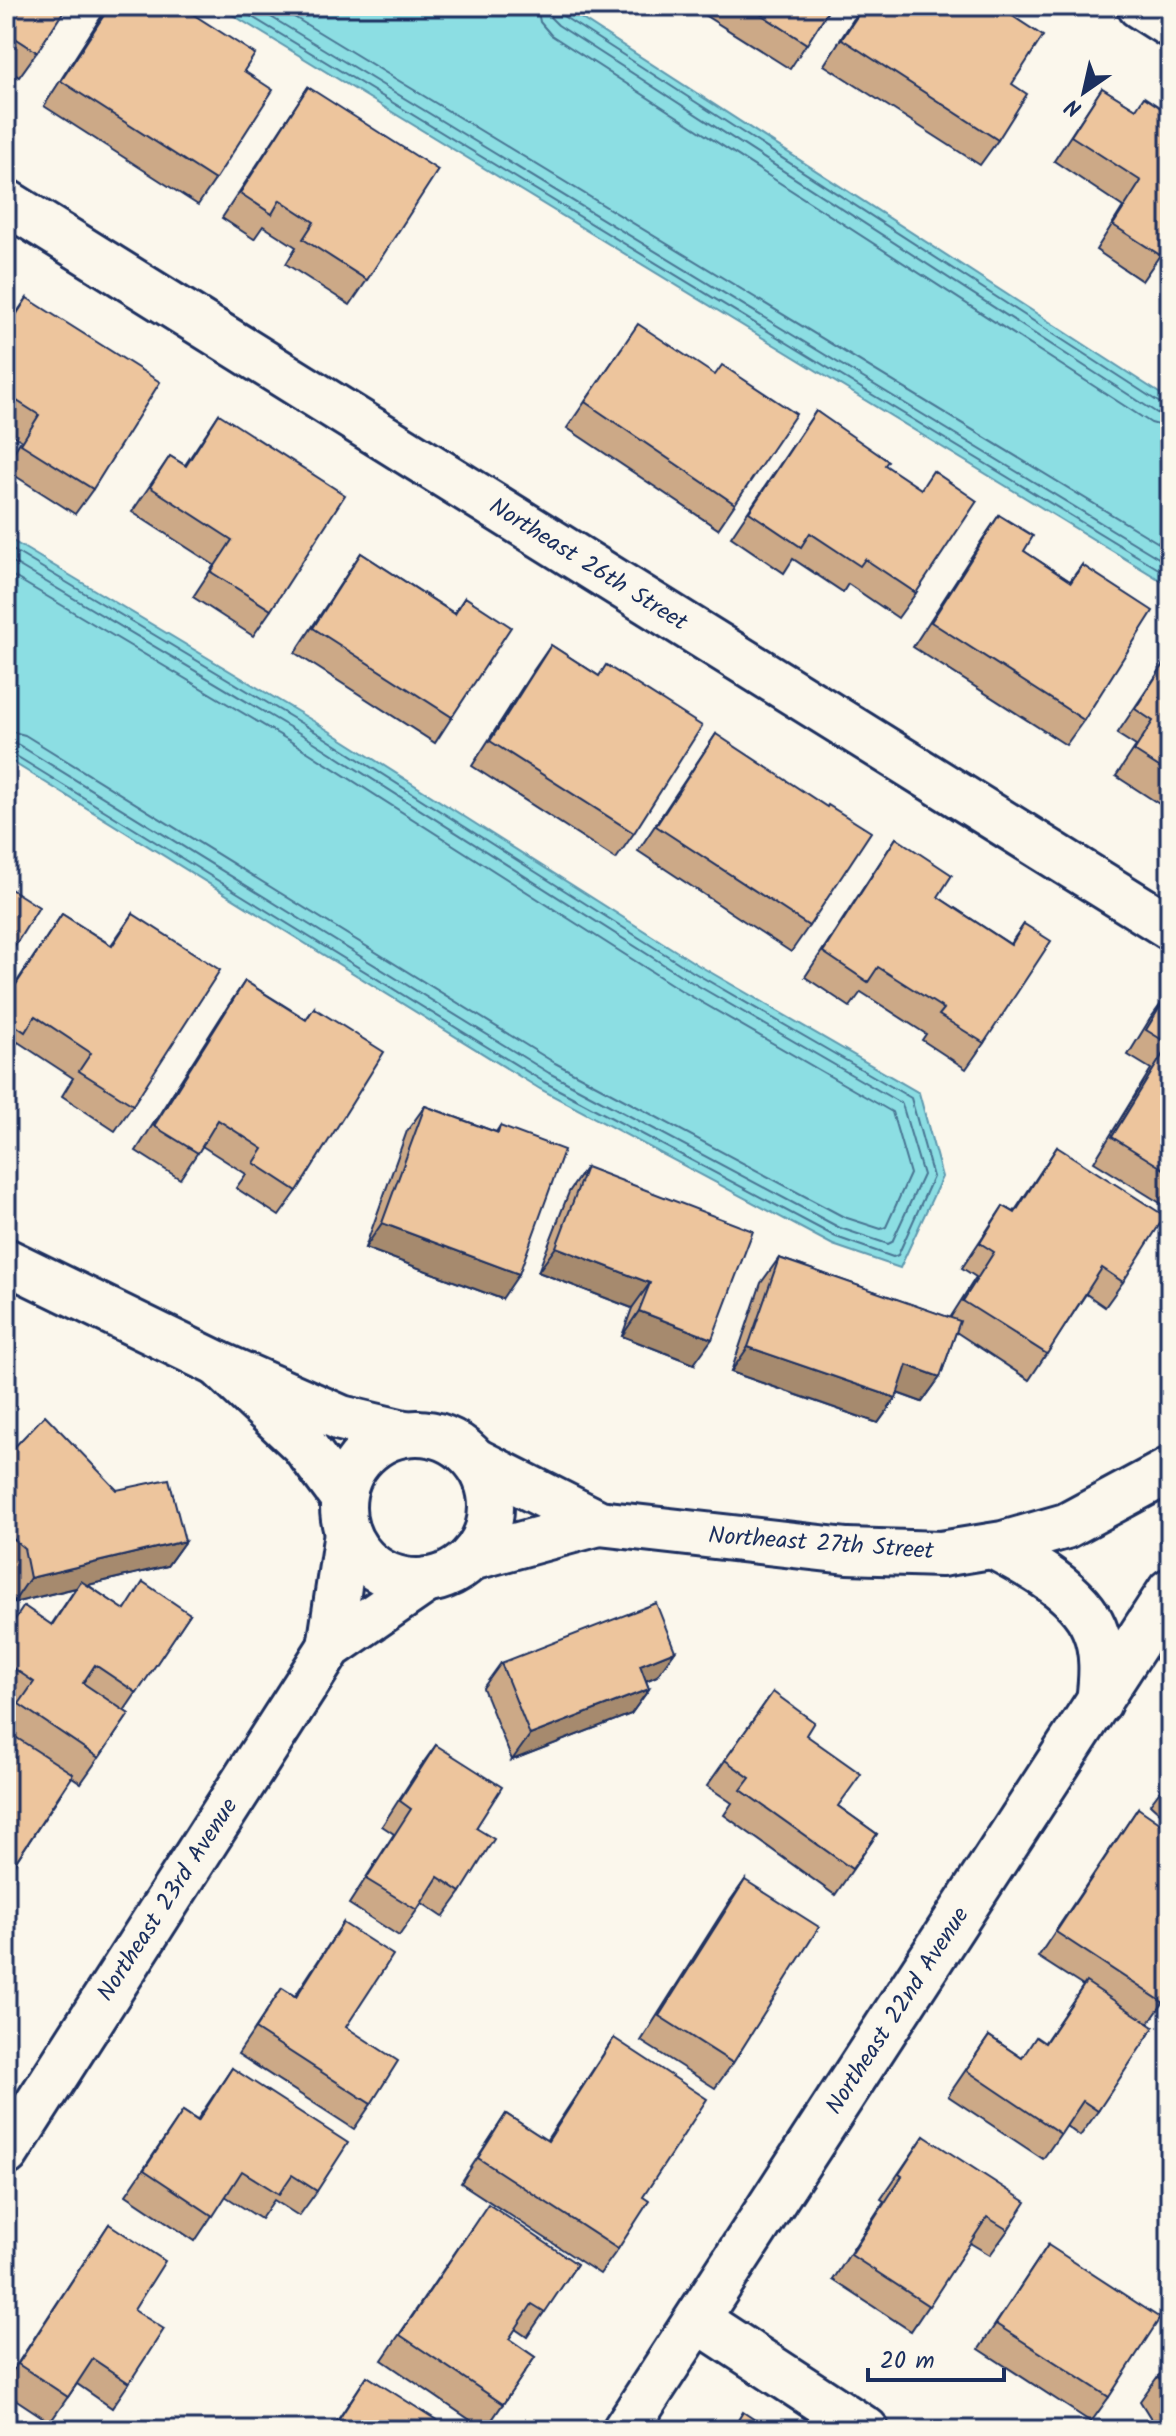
<svg xmlns="http://www.w3.org/2000/svg" width="1176" height="2436" font-family="Kalam,sans-serif">
  <style>
    .water { fill: #8cdee3; stroke: #5f98ae; stroke-width: 2 }
    .lines { fill: none; stroke-linecap: round; stroke-linejoin: round }
    .shore { stroke: #487593; stroke-width: 2 }
    .minor-casing { stroke: #1b2f5e; stroke-width: 50 }
    .minor { stroke: #fbf7ec; stroke-width: 44 }
    .wall { fill: #cca987; stroke: #1b2f5e; stroke-width: 2 }
    .shaded-wall { fill: #a68a6e; stroke: #1b2f5e; stroke-width: 2 }
    .building { fill: #edc59d; stroke: #1b2f5e; stroke-width: 2 }
    .labels { text-anchor: middle; dominant-baseline: central; stroke-width: 8; stroke-linejoin: round; paint-order: stroke }
    .street-label { font-size: 24px; fill: #1b2f5e; stroke: #fbf7ec }
  </style>
  <rect width="100%" height="100%" fill="#fbf7ec"/>
  <filter id="ink" filterUnits="userSpaceOnUse"><feTurbulence type="fractalNoise" baseFrequency=".0125" numOctaves="2"/><feDisplacementMap in="SourceGraphic" scale="16" xChannelSelector="R" yChannelSelector="G"/><feConvolveMatrix kernelMatrix="1 2 1 2 8 2 1 2 1" color-interpolation-filters="sRGB"/></filter>
  <g filter="url(#ink)">
    <g class="water">
      <polygon points="218,6 562,6 1170,400 1170,586"/>
      <polygon points="6,537 315,722 698,965 919,1093 942,1177 900,1268 833,1245 540,1089 6,758"/>
    </g>
    <g class="lines">
      <g class="shore">
        <polyline points="234,6 1170,576"/>
        <polyline points="253,6 1170,565"/>
        <polyline points="276,6 1170,550"/>
        <polyline points="537,6 540,22 551,35 1151,423 1170,428"/>
        <polyline points="549,6 550,17 558,25 1157,413 1170,416"/>
        <polyline points="559,6 563,16 1163,405 1170,406"/>
        <polyline points="6,546 311,729 693,972 911,1098 933,1177 898,1255 893,1257 836,1237 544,1082 13,754 6,752"/>
        <polyline points="6,558 306,737 688,980 902,1104 923,1175 892,1242 888,1244 840,1228 549,1073 19,745 6,742"/>
        <polyline points="6,572 300,747 682,991 892,1112 910,1174 886,1227 881,1229 844,1217 555,1063 25,735 6,730"/>
      </g>
      <g class="minor-casing">
        <g id="minor">
          <polyline points="1140,6 1170,25"/>
          <polyline points="6,202 1170,927"/>
          <polyline points="6,1261 218,1364"/>
          <circle cx="417" cy="1507" r="74"/>
          <polyline points="476,1461 599,1523 847,1551 941,1554 1003,1544 1066,1526 1170,1470"/>
          <polyline points="343,1498 303,1444 218,1364 341,1418 404,1433"/>
          <path d="M993 1546C1027 1564 1078 1590 1094 1628 1104 1651 1102 1678 1099 1702"/>
          <polyline points="471,1558 599,1523"/>
          <polyline points="330,1647 347,1532"/>
          <polyline points="6,2153 330,1647 427,1580"/>
          <polyline points="698,2320 866,2430"/>
          <polyline points="625,2430 1170,1591"/>
        </g>
      </g>
      <use href="#minor" class="minor"/>
    </g>
    <g class="wall">
      <polygon points="6,6 37,52 19,77 6,68"/>
      <polygon points="108,6 180,6 244,71 215,180 198,205 44,106"/>
      <polygon points="690,6 831,6 790,69"/>
      <polygon points="862,6 997,6 1012,84 998,140 980,165 824,65"/>
      <polygon points="308,87 367,280 350,305 286,264 296,247 263,226 254,239 222,218"/>
      <polygon points="1102,88 1136,109 1160,255 1142,281 1096,250 1123,207 1054,161"/>
      <polygon points="27,298 93,489 75,514 6,470 6,465 21,440 6,431 6,328"/>
      <polygon points="621,349 735,504 718,529 567,428"/>
      <polygon points="816,411 885,465 916,593 898,618 848,584 843,592 793,559 784,573 731,537"/>
      <polygon points="219,414 271,610 253,636 193,597 214,565 132,512 170,456 185,465"/>
      <polygon points="999,515 1024,551 1070,581 1082,565 1084,720 1066,745 913,647 982,540"/>
      <polygon points="361,553 454,613 465,597 452,717 435,743 295,653"/>
      <polygon points="551,645 599,676 634,833 616,859 472,766 533,671"/>
      <polygon points="1170,655 1170,811 1116,776 1136,746 1117,734"/>
      <polygon points="716,734 809,926 791,952 638,851"/>
      <polygon points="896,838 938,897 1010,944 1024,924 984,1043 966,1069 922,1040 926,1034 861,992 850,1007 805,977"/>
      <polygon points="62,914 111,945 133,914 133,1105 115,1131 62,1096 73,1078 18,1042 7,1057 6,1056 6,998"/>
      <polygon points="245,981 306,1019 314,1008 297,1191 279,1216 236,1188 246,1174 202,1146 180,1179 136,1151 228,1006"/>
      <polygon points="1168,994 1170,995 1170,1209 1094,1162 1151,1069 1128,1055 1150,1019"/>
      <polygon points="425,1106 496,1132 500,1126 502,1299 365,1248 407,1131"/>
      <polygon points="1057,1147 1123,1282 1105,1307 1086,1294 1029,1380 956,1332 940,1377 922,1402 897,1393 896,1398 878,1423 731,1372 761,1283 779,1258 950,1318 976,1277 962,1268 1003,1206 1014,1212"/>
      <polygon points="586,1167 694,1364 622,1336 632,1308 538,1272 569,1192"/>
      <polygon points="6,1456 117,1490 185,1541 167,1566 88,1585 124,1610 190,1614 124,1711 129,1714 81,1783 72,1777 7,1875 6,1890 6,1723 17,1707 6,1700 6,1632 51,1625 76,1588 13,1603 6,1574"/>
      <polygon points="675,1651 657,1676 646,1681 649,1689 631,1714 512,1760 483,1688 501,1663"/>
      <polygon points="773,1692 806,1735 838,1806 877,1834 835,1895 724,1815 732,1803 707,1786"/>
      <polygon points="436,1745 476,1828 461,1892 443,1917 422,1903 399,1936 349,1904 394,1834 382,1826 418,1770"/>
      <polygon points="1170,1777 1170,1822 1150,1804"/>
      <polygon points="1138,1808 1170,1993 1149,2023 1098,2111 1080,2136 1066,2126 1043,2159 948,2096 989,2036 1022,2058 1045,2042 1083,1986 1038,1957"/>
      <polygon points="745,1880 733,2063 715,2088 641,2041 727,1905"/>
      <polygon points="343,1923 346,2027 371,2104 354,2129 238,2054 282,1988 295,1996"/>
      <polygon points="614,2038 643,2197 618,2249 600,2274 461,2183 506,2114 546,2141"/>
      <polygon points="232,2068 317,2191 299,2216 274,2200 261,2219 225,2196 195,2241 126,2195 183,2111 197,2120"/>
      <polygon points="924,2136 1008,2230 990,2255 970,2243 911,2331 833,2280 884,2201 881,2199"/>
      <polygon points="109,2224 134,2310 129,2383 112,2408 77,2384 51,2421 50,2422 6,2393 6,2381"/>
      <polygon points="471,2229 577,2264 527,2337 515,2329 509,2339 535,2357 485,2430 382,2360"/>
      <polygon points="1048,2245 1109,2397 1091,2422 979,2349"/>
      <polygon points="1170,2368 1170,2430 1158,2430 1140,2401 1158,2376"/>
      <polygon points="367,2376 443,2430 331,2430"/>
    </g>
    <g class="shaded-wall">
      <polygon points="382,1223 519,1274 502,1299 365,1248"/>
      <polygon points="556,1247 650,1283 632,1308 538,1272"/>
      <polygon points="639,1311 712,1339 694,1364 622,1336"/>
      <polygon points="748,1347 896,1398 878,1423 731,1372"/>
      <polygon points="907,1365 940,1377 922,1402 889,1390"/>
      <polygon points="185,1541 167,1566 13,1603 30,1578"/>
      <polygon points="675,1651 657,1676 622,1691 640,1665"/>
      <polygon points="649,1689 631,1714 512,1760 530,1735"/>
    </g>
    <g class="building">
      <polygon points="6,6 67,6 37,52 6,32"/>
      <polygon points="110,6 180,6 255,54 244,71 273,90 215,180 61,81"/>
      <polygon points="748,6 831,6 807,44"/>
      <polygon points="864,6 997,6 1043,36 1012,84 1027,94 998,140 842,39"/>
      <polygon points="308,87 438,170 367,280 303,239 314,222 280,200 272,214 240,193"/>
      <polygon points="1102,88 1136,109 1144,97 1170,114 1170,239 1160,255 1113,225 1141,181 1071,136"/>
      <polygon points="27,298 160,382 93,489 21,444 39,415 6,394 6,331"/>
      <polygon points="638,324 715,375 722,365 796,414 735,504 585,402"/>
      <polygon points="816,411 888,461 885,465 921,489 933,471 977,501 916,593 865,559 860,566 810,533 801,547 749,512"/>
      <polygon points="219,414 345,495 271,610 211,572 232,540 150,487 170,456 186,466"/>
      <polygon points="999,515 1033,536 1024,551 1071,582 1082,565 1153,611 1084,720 931,622"/>
      <polygon points="361,553 455,614 465,597 511,627 452,717 313,628"/>
      <polygon points="551,645 599,676 606,665 702,726 634,833 490,741"/>
      <polygon points="1170,655 1170,774 1134,751 1153,721 1135,709"/>
      <polygon points="716,734 827,807 828,805 871,832 809,926 656,826"/>
      <polygon points="896,838 952,875 938,897 1011,945 1024,924 1051,941 984,1043 939,1015 944,1009 878,967 868,982 823,952"/>
      <polygon points="6,886 39,907 6,960"/>
      <polygon points="62,914 112,946 133,914 220,970 133,1105 79,1071 91,1053 35,1016 25,1032 6,1019 6,1000"/>
      <polygon points="245,981 306,1020 314,1008 384,1052 297,1191 254,1163 263,1149 218,1120 198,1153 154,1126"/>
      <polygon points="1168,994 1170,995 1170,1173 1112,1137 1169,1044 1146,1030"/>
      <polygon points="425,1106 498,1133 500,1126 564,1150 519,1274 382,1223"/>
      <polygon points="1057,1147 1165,1216 1123,1282 1102,1268 1047,1354 963,1301 994,1252 980,1243 1003,1206 1015,1213"/>
      <polygon points="586,1167 753,1231 712,1339 639,1311 650,1283 556,1247"/>
      <polygon points="779,1258 960,1321 940,1377 907,1365 896,1398 748,1347"/>
      <polygon points="45,1415 117,1490 169,1479 185,1541 30,1578 24,1548 6,1533 6,1456"/>
      <polygon points="81,1581 125,1610 143,1582 190,1614 137,1693 95,1665 83,1683 129,1714 99,1758 19,1704 34,1682 6,1663 6,1633 24,1606 52,1625"/>
      <polygon points="656,1603 675,1651 640,1665 649,1689 530,1735 501,1663"/>
      <polygon points="773,1692 814,1722 806,1735 861,1774 838,1806 877,1834 852,1869 741,1790 750,1778 725,1760"/>
      <polygon points="6,1731 73,1774 7,1875 13,1879 6,1890"/>
      <polygon points="436,1745 502,1787 476,1828 494,1839 461,1892 438,1877 417,1910 366,1879 411,1809 400,1801"/>
      <polygon points="1138,1808 1170,1830 1170,1993 1164,2003 1056,1932"/>
      <polygon points="745,1880 819,1927 733,2063 659,2016"/>
      <polygon points="343,1923 393,1955 346,2027 398,2061 371,2104 255,2029 282,1988 296,1997"/>
      <polygon points="1086,1982 1154,2027 1098,2111 1083,2101 1061,2134 966,2070 989,2036 1022,2058 1036,2037 1045,2043"/>
      <polygon points="614,2038 707,2099 643,2197 649,2201 618,2249 478,2158 506,2114 548,2141"/>
      <polygon points="232,2068 348,2143 317,2191 292,2175 279,2194 242,2171 213,2216 144,2170 183,2111 198,2121"/>
      <polygon points="924,2136 1026,2202 1008,2230 987,2217 929,2306 851,2255 902,2176 899,2174"/>
      <polygon points="488,2204 577,2264 545,2312 532,2304 509,2339 535,2357 503,2404 400,2335"/>
      <polygon points="109,2224 165,2261 134,2310 164,2329 129,2383 93,2359 68,2397 18,2364"/>
      <polygon points="1048,2245 1160,2318 1109,2397 996,2324"/>
      <polygon points="1170,2368 1170,2396 1158,2376"/>
      <polygon points="367,2376 446,2426 443,2430 332,2430"/>
      <polygon points="743,2412 770,2430 732,2430"/>
      <polygon points="59,2420 61,2430 12,2430"/>
    </g>
  </g>
  <g class="labels">
    <g class="street-label">
      <text transform="translate(588 565) rotate(32)">Northeast 26th Street</text>
      <text transform="translate(821 1544) rotate(4)">Northeast 27th Street</text>
      <text transform="translate(168 1900) rotate(-57)">Northeast 23rd Avenue</text>
      <text transform="translate(898 2011) rotate(-57)">Northeast 22nd Avenue</text>
    </g>
  </g>
  <rect width="1176" height="2436" fill="none" stroke="#fbf7ec" stroke-width="32"/>
  <rect x="16" y="16" width="1144" height="2404" fill="none" stroke="#1b2f5e" stroke-width="3" filter="url(#ink)"/>
  <g transform="translate(1084 92) rotate(214)" stroke="#fbf7ec" stroke-width="6" paint-order="stroke">
  <path d="M0-6L14 30L0 20L-14 30Z" fill="#1b2f5e"/>
  <text y="-12" font-size="22" font-weight="bold" text-anchor="middle" fill="#1b2f5e">N</text>
  </g>
  <path d="M868 2368v12h136v-12" fill="none" stroke="#1b2f5e" stroke-width="4"/>
  <text x="880" y="2368" font-size="24" fill="#1b2f5e" stroke="#fbf7ec" stroke-width="6" paint-order="stroke">20 m</text>
</svg>
